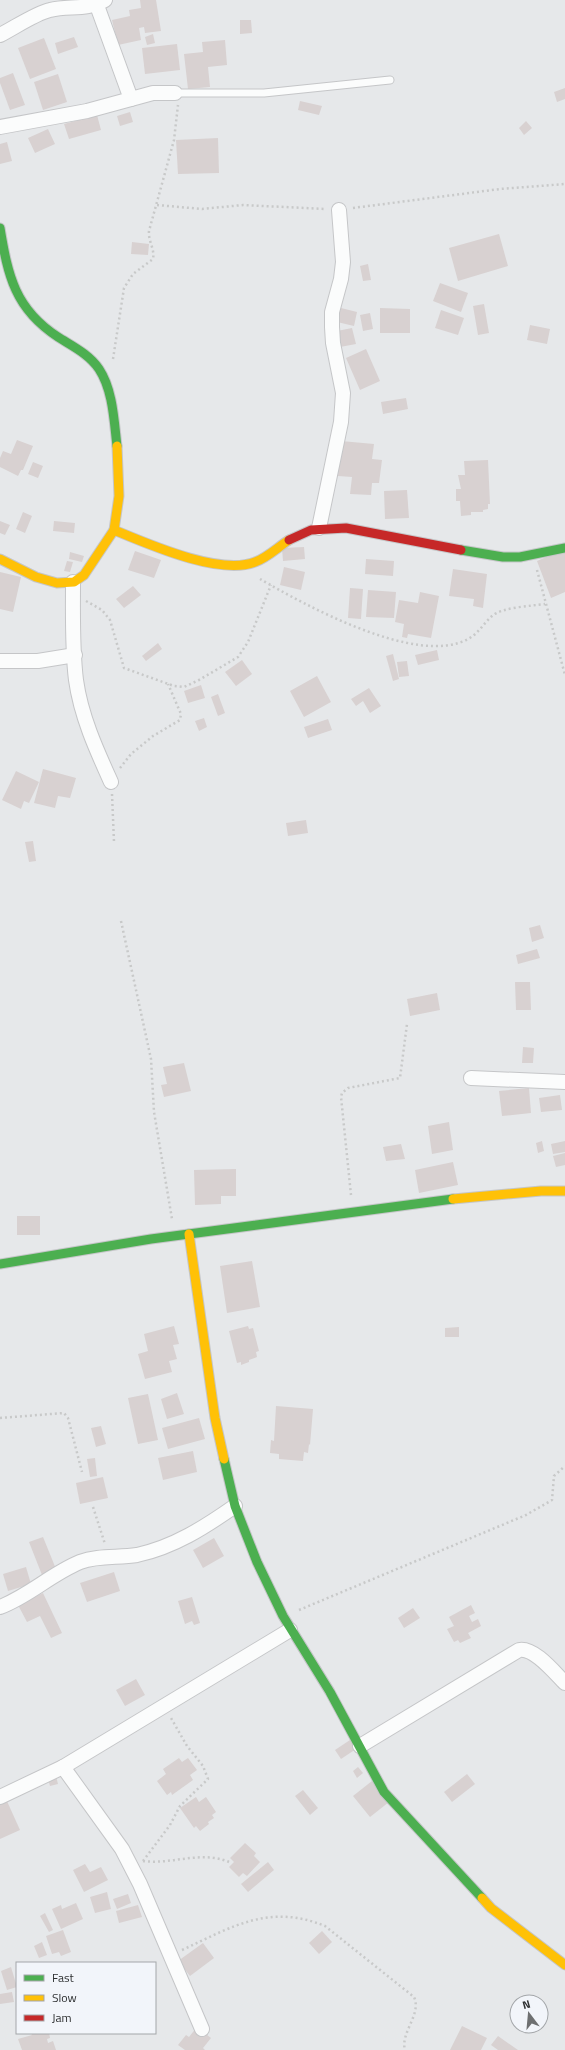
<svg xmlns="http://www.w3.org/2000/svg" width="565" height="2050" font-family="'Titillium Web',sans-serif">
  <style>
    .building { fill: #d8d1d1 }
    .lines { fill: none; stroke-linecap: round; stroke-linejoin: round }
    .lane-casing { stroke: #c5c6c8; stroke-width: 9 }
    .street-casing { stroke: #c5c6c8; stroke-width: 16 }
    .fast-casing { stroke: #c5c6c8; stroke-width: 11 }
    .slow-casing { stroke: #c5c6c8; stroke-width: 11 }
    .jam-casing { stroke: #c5c6c8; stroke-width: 11 }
    .path { stroke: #c8c9c9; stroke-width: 2.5; stroke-dasharray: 2 3; stroke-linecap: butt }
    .lane { stroke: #fbfcfc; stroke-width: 7 }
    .street { stroke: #fbfcfc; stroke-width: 14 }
    .fast { stroke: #4caf50; stroke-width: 9 }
    .slow { stroke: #ffc107; stroke-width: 9 }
    .jam { stroke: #c62828; stroke-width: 9 }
  </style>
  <rect width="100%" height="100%" fill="#e6e8ea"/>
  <g class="building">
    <polygon points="140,0 156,0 161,31 145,33 144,27 139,28 141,40 118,45 112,20 130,16 129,10 141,8"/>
    <polygon points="240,20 251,20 252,33 240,34"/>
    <polygon points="153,34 155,43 147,45 145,37"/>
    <polygon points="74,37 78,47 58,54 55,43"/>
    <polygon points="44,38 56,69 30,79 18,48"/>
    <polygon points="225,40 227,65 208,67 210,87 188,89 184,54 203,52 202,42"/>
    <polygon points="177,44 180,70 145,74 142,48"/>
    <polygon points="13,73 25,105 10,110 0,83 0,78"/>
    <polygon points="58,74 67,102 43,110 34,82"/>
    <polygon points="565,88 565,99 557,102 554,92"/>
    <polygon points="300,101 322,106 319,115 298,110"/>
    <polygon points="130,112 133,122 120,126 117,116"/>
    <polygon points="97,115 101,130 69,139 64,124"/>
    <polygon points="526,121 532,128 524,135 519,128"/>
    <polygon points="48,129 55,144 35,153 28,138"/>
    <polygon points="218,138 219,173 178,174 176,140"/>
    <polygon points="7,142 12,161 0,164 0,144"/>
    <polygon points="499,234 508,266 458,281 449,248"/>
    <polygon points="132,242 149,244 148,255 131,254"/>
    <polygon points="368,264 371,280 363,281 360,266"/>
    <polygon points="440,283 468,293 461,312 433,301"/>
    <polygon points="484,304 489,333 478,335 473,306"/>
    <polygon points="341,308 357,312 354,326 337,322"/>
    <polygon points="380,308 410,309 410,333 380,333"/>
    <polygon points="441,310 464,318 458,335 435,328"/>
    <polygon points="370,313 373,329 363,331 360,315"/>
    <polygon points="530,325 550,329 547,344 527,340"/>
    <polygon points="352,328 356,344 340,347 337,331"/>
    <polygon points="366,349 380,381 360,390 346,358"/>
    <polygon points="406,398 408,409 383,414 381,402"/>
    <polygon points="17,440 33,446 23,470 21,470 18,476 0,467 0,458 3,451 11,454"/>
    <polygon points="341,441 374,444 372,459 382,460 379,483 372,483 371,495 350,494 352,477 338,476"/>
    <polygon points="488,460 490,504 488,504 488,509 483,510 483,512 471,512 471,515 461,516 460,501 456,501 456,489 461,489 458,475 465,475 464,461"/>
    <polygon points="33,462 43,466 38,478 28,474"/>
    <polygon points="407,490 409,518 385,519 384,491"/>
    <polygon points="23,512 32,516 25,533 16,529"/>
    <polygon points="0,521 10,525 5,535 0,533"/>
    <polygon points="54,521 75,523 74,533 53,531"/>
    <polygon points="304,547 305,559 283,561 282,548"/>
    <polygon points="565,549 565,592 551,598 537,561"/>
    <polygon points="135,551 161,560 154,578 128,570"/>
    <polygon points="70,552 84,556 82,562 69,559"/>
    <polygon points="366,559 394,561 393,576 365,574"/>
    <polygon points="67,561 73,562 70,572 64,571"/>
    <polygon points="284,567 305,572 301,590 280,585"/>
    <polygon points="453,569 487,574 483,608 473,606 474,599 449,596"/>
    <polygon points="0,572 21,577 13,612 0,609"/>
    <polygon points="133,586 141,595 124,608 116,599"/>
    <polygon points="350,588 363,589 361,619 348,618"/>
    <polygon points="368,590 396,592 394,618 366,617"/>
    <polygon points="420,592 439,596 431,638 408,634 407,638 402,637 404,624 395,622 399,600 418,603"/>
    <polygon points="158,643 162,649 146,661 142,656"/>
    <polygon points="437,650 439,660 418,665 415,655"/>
    <polygon points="393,654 399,679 393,681 386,656"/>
    <polygon points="242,660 252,674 236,686 225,672"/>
    <polygon points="407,661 409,676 399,677 397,662"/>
    <polygon points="317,676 331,702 304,717 290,691"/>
    <polygon points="201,685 205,698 188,703 184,691"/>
    <polygon points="369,688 381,706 370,713 363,701 356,706 351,699"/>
    <polygon points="218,694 225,713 218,716 211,697"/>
    <polygon points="204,718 207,727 199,731 195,721"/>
    <polygon points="328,719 332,730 308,738 304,727"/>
    <polygon points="43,769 76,778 70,798 58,796 55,808 34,803"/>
    <polygon points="16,771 39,782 29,803 24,801 21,809 2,800"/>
    <polygon points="306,820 308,833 288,836 286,823"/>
    <polygon points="33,841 36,861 29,862 25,842"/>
    <polygon points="540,925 544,938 532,942 529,928"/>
    <polygon points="537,949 540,958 518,964 516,955"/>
    <polygon points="515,982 530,982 531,1010 516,1010"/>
    <polygon points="437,993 440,1010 410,1016 407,999"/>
    <polygon points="523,1047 534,1048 533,1063 522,1063"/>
    <polygon points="184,1063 191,1091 164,1097 161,1085 167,1084 163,1067"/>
    <polygon points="529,1088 531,1113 502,1116 499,1091"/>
    <polygon points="560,1095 562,1110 541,1112 539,1098"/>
    <polygon points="449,1122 453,1150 432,1154 428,1126"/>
    <polygon points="542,1141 544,1151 538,1153 536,1143"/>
    <polygon points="565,1141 565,1152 553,1154 551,1144"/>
    <polygon points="401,1144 405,1159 386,1161 383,1147"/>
    <polygon points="565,1153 565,1165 556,1167 553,1156"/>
    <polygon points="453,1162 458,1185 419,1193 415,1170"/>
    <polygon points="236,1169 236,1196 221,1196 221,1204 195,1205 194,1170"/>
    <rect x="17" y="1216" width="23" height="19"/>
    <polygon points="252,1261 260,1307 227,1313 220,1266"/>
    <polygon points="174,1326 179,1344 173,1345 177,1359 169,1361 172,1372 145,1379 138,1354 148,1351 144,1334"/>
    <polygon points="248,1326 249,1329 253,1328 259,1351 256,1352 257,1357 249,1360 249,1362 241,1365 241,1362 237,1363 229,1331"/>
    <polygon points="459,1327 459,1337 445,1337 445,1328"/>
    <polygon points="177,1393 184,1414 167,1419 161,1399"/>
    <polygon points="148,1394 158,1440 138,1444 128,1398"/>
    <polygon points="276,1406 313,1409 310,1445 309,1444 308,1453 304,1452 303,1461 279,1459 279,1454 270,1453 271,1440 274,1441"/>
    <polygon points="199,1418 205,1439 168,1449 162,1428"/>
    <polygon points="101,1426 106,1444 96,1447 91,1428"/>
    <polygon points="193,1451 197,1472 163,1480 158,1458"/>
    <polygon points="95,1458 97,1476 90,1477 87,1459"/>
    <polygon points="103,1477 108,1498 80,1504 76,1483"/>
    <polygon points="43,1537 56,1569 42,1575 29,1542"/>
    <polygon points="214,1538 224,1556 203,1568 193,1550"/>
    <polygon points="26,1567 31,1584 8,1591 3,1574"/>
    <polygon points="114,1572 120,1591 87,1602 80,1583"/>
    <polygon points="43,1593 62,1633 51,1638 40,1616 27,1622 18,1605"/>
    <polygon points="192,1597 200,1623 194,1625 192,1621 185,1624 178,1601"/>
    <polygon points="471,1605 475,1613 469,1616 472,1622 478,1619 481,1626 468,1633 471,1638 460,1643 458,1640 454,1642 447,1629 454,1626 449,1617"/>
    <polygon points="413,1608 420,1618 404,1628 398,1618"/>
    <polygon points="136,1679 145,1695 125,1706 116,1690"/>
    <polygon points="350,1740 356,1749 341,1759 335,1750"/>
    <polygon points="179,1758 182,1762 188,1758 197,1770 190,1775 193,1780 172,1795 171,1792 167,1795 157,1781 166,1774 163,1769"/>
    <polygon points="358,1767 363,1773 357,1778 353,1771"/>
    <polygon points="467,1774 475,1784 452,1802 444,1792"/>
    <polygon points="56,1776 58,1784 50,1786 48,1779"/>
    <polygon points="372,1781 389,1802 370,1817 353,1796"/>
    <polygon points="303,1790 318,1808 310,1815 295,1796"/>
    <polygon points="196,1797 199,1802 206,1797 216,1812 212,1815 214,1818 208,1822 209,1824 200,1831 196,1826 194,1828 180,1808"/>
    <polygon points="6,1799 20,1830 0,1839 0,1801"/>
    <polygon points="245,1843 256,1853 254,1856 260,1862 247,1876 243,1873 239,1877 229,1867 234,1862 230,1858"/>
    <polygon points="268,1862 274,1870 248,1892 241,1884"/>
    <polygon points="85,1864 90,1872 101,1867 108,1880 84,1892 73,1870"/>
    <polygon points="107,1892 111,1909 95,1913 90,1897"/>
    <polygon points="128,1894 131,1903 117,1909 113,1899"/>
    <polygon points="76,1903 83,1919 61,1929 52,1909 61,1905 62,1909"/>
    <polygon points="138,1905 142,1917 119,1923 116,1911"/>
    <polygon points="45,1913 53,1930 49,1932 40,1916"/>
    <polygon points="63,1930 71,1952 61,1956 59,1952 52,1954 46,1936"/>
    <polygon points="322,1931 332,1942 319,1954 309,1943"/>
    <polygon points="42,1942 47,1955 39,1958 34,1946"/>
    <polygon points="203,1943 214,1958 190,1976 178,1961"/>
    <polygon points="11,1967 17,1987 7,1990 1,1971"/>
    <polygon points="12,1992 14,2002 0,2004 0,1994"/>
    <polygon points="462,2026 487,2038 481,2050 450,2050"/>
    <polygon points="197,2027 211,2038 203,2048 205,2050 185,2050 178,2045 186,2035 189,2037"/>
    <polygon points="31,2033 49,2033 50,2038 47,2039 48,2043 53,2041 56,2050 22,2050 18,2039 32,2035"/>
    <polygon points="498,2036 518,2050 498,2050 491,2045"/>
  </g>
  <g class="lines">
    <g class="lane-casing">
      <polyline id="lane" points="175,93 264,93 390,80"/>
    </g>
    <g class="street-casing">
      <g id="street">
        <polyline points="95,0 131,99"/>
        <path d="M0 35C14 28 36 13 50 10 69 5 86 11 105 0"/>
        <polyline points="0,127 87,111 153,93 175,93"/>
        <polyline points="319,528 341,422 343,393 333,343 332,327 332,312 341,279 343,262 339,210"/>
        <path d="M73 582C73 615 72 648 76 680 81 716 96 749 111 782"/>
        <polyline points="0,661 38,661 75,655"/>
        <polyline points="471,1078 565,1082"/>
        <path d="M0 1607C29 1596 51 1574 80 1562 98 1555 118 1558 137 1555 174 1547 205 1527 235 1506"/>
        <path d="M360 1746 519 1650C534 1647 554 1672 565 1683"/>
        <polyline points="63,1767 122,1849 140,1884 202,2029"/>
        <polyline points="0,1797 63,1767 290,1630"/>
      </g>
    </g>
    <g class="fast-casing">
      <g id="fast">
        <path d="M0 228C8 276 15 309 58 337 72 346 89 354 99 369 113 390 114 421 117 446"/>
        <polyline points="461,550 503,557 520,557 565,548"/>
        <polyline points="0,1264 151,1239 453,1199"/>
        <polyline points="224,1459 235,1506 257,1562 283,1616 330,1692 384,1792 482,1898"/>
      </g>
    </g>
    <g class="slow-casing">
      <g id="slow">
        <path d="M114 530C148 544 220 576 255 562 267 558 278 547 289 540"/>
        <polyline points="0,559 36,577 57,583 74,582 84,575 114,530 119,496 117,446"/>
        <polyline points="453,1199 541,1191 565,1191"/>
        <polyline points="189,1234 215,1418 224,1459"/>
        <polyline points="482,1898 491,1908 565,1965"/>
      </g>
    </g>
    <g class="jam-casing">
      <polyline id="jam" points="289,540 311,530 346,528 461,550"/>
    </g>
    <g class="path">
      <polyline points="157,205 202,209 243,205 326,209"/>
      <polyline points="353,208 500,189 565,184"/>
      <path d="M113 359 124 288 133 274 153 259C155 249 148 241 149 231L174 140 178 105"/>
      <polyline points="537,570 565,675"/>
      <path d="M260 579C305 605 417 667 468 639 478 634 484 623 492 616 502 607 532 606 545 604"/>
      <polyline points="86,601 102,610 110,620 124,668 174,686 184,687 199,680 238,657 248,642 271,585"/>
      <polyline points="120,768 131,754 153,736 180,720 181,714 168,684"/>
      <polyline points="112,794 114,842"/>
      <polyline points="121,921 151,1059 154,1112 172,1219"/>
      <polyline points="351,1195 341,1097 342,1093 348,1088 400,1078 407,1024"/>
      <polyline points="0,1418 64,1413 68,1418 82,1472"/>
      <polyline points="93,1507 105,1544"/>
      <polyline points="299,1610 526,1515 552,1500 554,1476 565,1466"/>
      <polyline points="143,1861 170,1825 180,1806 208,1779 203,1766 187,1746 171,1718"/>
      <path d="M143 1861C172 1865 201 1850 229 1862"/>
      <path d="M182 1950C232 1927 269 1903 325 1926L414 1997C422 2014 400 2033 405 2050"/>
    </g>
    <use href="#lane" class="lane"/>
    <use href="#street" class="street"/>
    <use href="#fast" class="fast"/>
    <use href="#slow" class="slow"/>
    <use href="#jam" class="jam"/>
  </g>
  <rect x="16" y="1962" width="140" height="72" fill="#f2f5fa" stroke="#a3a6a9"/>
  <rect x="24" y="1975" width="20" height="6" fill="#4caf50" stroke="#a3a6a9"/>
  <text x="52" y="1982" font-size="12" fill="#2d2f30">Fast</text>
  <rect x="24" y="1995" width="20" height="6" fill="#ffc107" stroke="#a3a6a9"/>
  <text x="52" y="2002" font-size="12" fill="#2d2f30">Slow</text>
  <rect x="24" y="2015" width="20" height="6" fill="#c62828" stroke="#a3a6a9"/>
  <text x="52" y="2022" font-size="12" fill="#2d2f30">Jam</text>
  <g transform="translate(529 2014) rotate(344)"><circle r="19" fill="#f2f5fa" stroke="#a3a6a9"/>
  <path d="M0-3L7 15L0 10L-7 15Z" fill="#6e7071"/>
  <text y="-6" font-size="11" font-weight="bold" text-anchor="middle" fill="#2d2f30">N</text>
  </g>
</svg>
